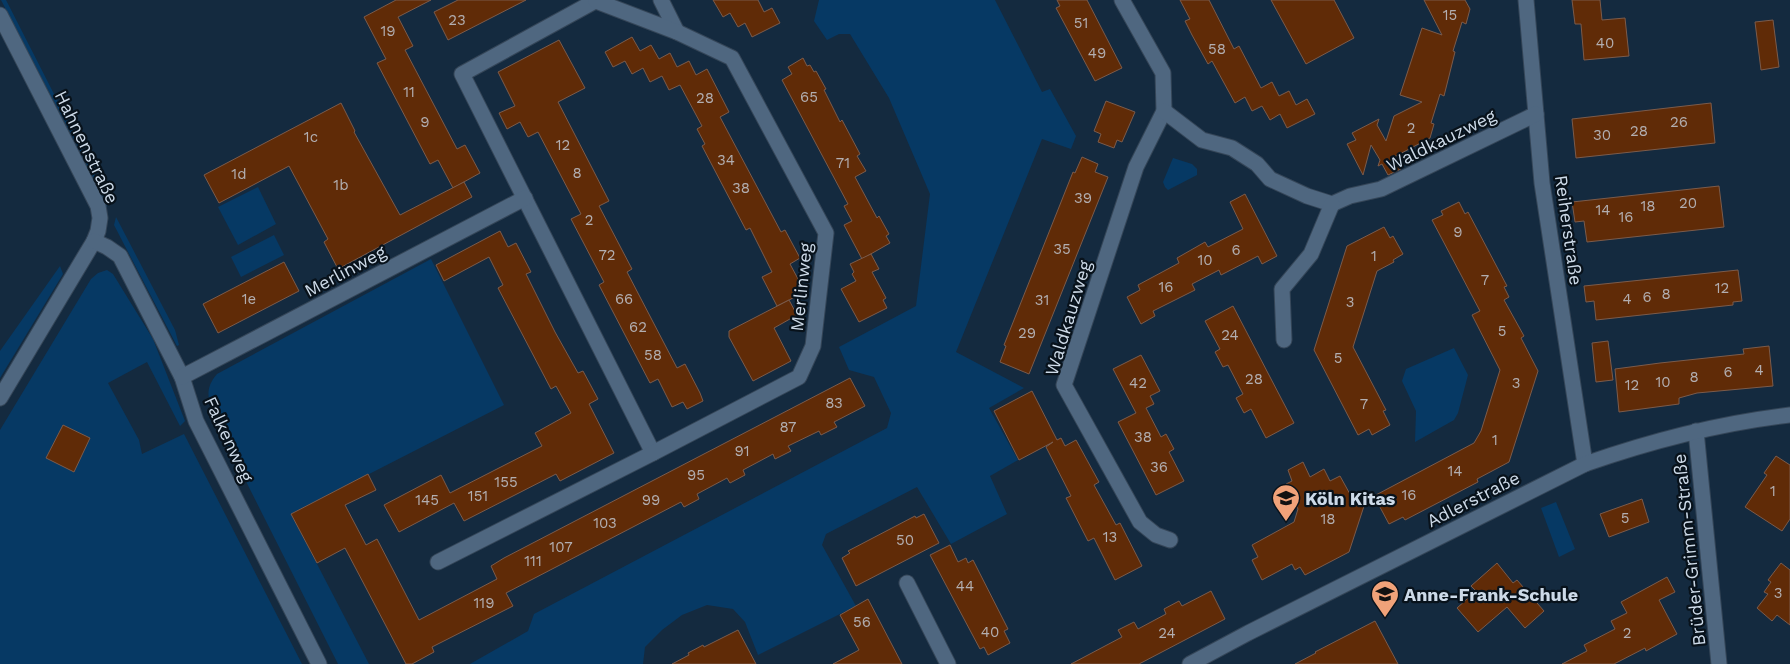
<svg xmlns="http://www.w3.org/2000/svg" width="1790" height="664" font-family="'Work Sans',sans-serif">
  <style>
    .green { fill: #063964 }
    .building { fill: #602b07; stroke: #7b5b4b }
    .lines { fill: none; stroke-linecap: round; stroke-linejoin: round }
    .minor-casing { stroke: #354658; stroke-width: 17 }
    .minor { stroke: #4f6780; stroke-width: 15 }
    .labels { text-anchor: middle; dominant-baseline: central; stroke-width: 4.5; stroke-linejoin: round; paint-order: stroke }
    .number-label { font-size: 15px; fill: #b2aeb0 }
    .street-label { font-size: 18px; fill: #cddae8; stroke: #08121b }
    .poi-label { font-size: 18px; font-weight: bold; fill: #cddae8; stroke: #08121b; text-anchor: start }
  </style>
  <rect width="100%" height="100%" fill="#142a3f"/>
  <g class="green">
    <path d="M1 0H6L102 188C106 195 110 201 106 208L83 157Z"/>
    <polygon points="819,0 995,0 1042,92 1050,89 1076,136 1071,149 1042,139 956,352 1024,388 989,408 1018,460 990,476 1007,514 951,544 917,487 826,534 822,545 856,606 758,655 745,622 733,609 707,605 682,615 662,630 645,647 643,664 470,664 528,631 534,614 887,428 891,413 874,377 849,370 839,347 916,306 930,194 889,98 850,34 839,34 827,40 814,21"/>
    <polygon points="1173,158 1192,164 1197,169 1197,175 1168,190 1165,187 1163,182"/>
    <polygon points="258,187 276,224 238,245 218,207"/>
    <polygon points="116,217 175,330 179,345 177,346 114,225"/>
    <polygon points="274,235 284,255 241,277 231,257"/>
    <path d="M431 259 504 405 291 514 369 664H338L212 414C208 397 205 388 217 374Z"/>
    <polygon points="60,266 63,274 0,378 0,351"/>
    <polygon points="107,270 113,274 153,339 185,421 180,426 147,362 108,383 139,440 142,454 184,434 302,664 0,664 0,430 91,279 98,273"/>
    <polygon points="1454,348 1468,375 1458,413 1454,420 1415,442 1416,411 1402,381 1406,369"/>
    <polygon points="1556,502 1575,549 1559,557 1541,508"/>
  </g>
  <g class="building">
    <polygon points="396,0 431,0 398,17 413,46 405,50 435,107 457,149 465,145 480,173 453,188 438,160 430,164 377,63 386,59 364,17"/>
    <polygon points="458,0 526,0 448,40 434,12"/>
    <polygon points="713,0 758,0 764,12 772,8 780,23 752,37 745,23 738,27 730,13 723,17"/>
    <polygon points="1057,0 1087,0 1122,68 1095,81 1056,8 1060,6"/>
    <polygon points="1180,0 1209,0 1234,49 1239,46 1261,88 1272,82 1279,96 1289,91 1296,105 1307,99 1315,114 1287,128 1280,114 1270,120 1262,106 1252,111 1245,97 1235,103 1212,61 1208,64 1192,35 1185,21 1190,19"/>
    <polygon points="1271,0 1334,0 1354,38 1306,64"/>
    <polygon points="1424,0 1465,0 1470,9 1466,24 1462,22 1453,51 1455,52 1444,96 1440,94 1431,123 1434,124 1430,138 1394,157 1401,169 1388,175 1382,164 1378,166 1380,160 1371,145 1363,175 1347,144 1356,140 1352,133 1379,119 1377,125 1386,141 1394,116 1422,102 1400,95 1422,28 1442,35"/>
    <polygon points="1572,0 1600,0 1602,20 1625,18 1629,56 1584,60 1581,24 1575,24"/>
    <polygon points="1773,20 1779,67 1761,70 1755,22"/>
    <polygon points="632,37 640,51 651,45 659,59 670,53 677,67 689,61 696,75 707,69 729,112 720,117 781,232 785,230 800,258 790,264 805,292 777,306 762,277 772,272 750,228 746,230 702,146 705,144 697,129 702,126 680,85 669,90 662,76 650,82 643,68 632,74 625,61 613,67 605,52"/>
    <polygon points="559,40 585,88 558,102 609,201 599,206 632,269 627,272 677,368 685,364 700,393 703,401 687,409 683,402 672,407 658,379 650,383 599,285 604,282 571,219 581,214 538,132 528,137 520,122 507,129 499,113 515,106 498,72"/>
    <polygon points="803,58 807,66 810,65 814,72 816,71 826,89 824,90 840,122 842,120 860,154 857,156 866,171 855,177 877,218 879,216 889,234 886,236 890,243 862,259 844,225 852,221 844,206 848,204 782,80 792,74 788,67"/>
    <polygon points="1106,101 1135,112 1122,142 1117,140 1114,148 1098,142 1101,134 1094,131"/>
    <polygon points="341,103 355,131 354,132 400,215 464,182 472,197 338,269 324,242 328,239 289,166 219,203 204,175"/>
    <polygon points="1711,103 1715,143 1576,158 1572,119"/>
    <polygon points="1082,157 1098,164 1095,172 1108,177 1029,374 1000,362 1006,346 1004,345 1073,172 1075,173"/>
    <polygon points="1719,186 1724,227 1587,242 1584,221 1575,222 1572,202"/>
    <polygon points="1245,194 1277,256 1262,264 1258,256 1221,275 1219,270 1192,284 1195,290 1153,311 1155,316 1141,324 1127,297 1140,290 1138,285 1179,263 1177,258 1205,242 1208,247 1243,229 1230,202"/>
    <polygon points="1459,202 1465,214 1468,212 1507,286 1504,287 1509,297 1504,300 1524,336 1521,338 1538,371 1509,462 1477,479 1478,482 1405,520 1403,517 1389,524 1374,496 1474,443 1481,431 1500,370 1472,315 1480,311 1432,220 1443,215 1441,211"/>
    <polygon points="1384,227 1390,238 1393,236 1403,254 1393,260 1394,262 1377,271 1353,347 1386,410 1383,411 1390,425 1372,435 1369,429 1358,435 1314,350 1347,246"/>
    <polygon points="500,231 508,247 516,243 531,272 526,274 555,332 578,373 583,371 598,399 589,404 614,453 560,481 556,474 464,521 454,503 399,532 384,505 441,475 450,493 542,446 535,433 571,413 556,386 551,389 498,288 503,285 489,257 444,281 436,265"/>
    <polygon points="871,254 879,269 872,272 886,298 883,300 887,308 859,322 841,289 856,281 852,274 854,272 850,264"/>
    <polygon points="284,262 299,291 218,333 203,304"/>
    <polygon points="1738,270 1742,301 1733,302 1733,305 1596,320 1594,301 1586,302 1584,286"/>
    <polygon points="789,300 797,315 774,328 791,361 753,381 729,337 729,331"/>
    <polygon points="1233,306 1294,423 1266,438 1251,409 1244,413 1236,398 1243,394 1228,365 1223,367 1215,352 1220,349 1205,321"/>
    <polygon points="1608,341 1613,380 1596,382 1592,343"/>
    <polygon points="1769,346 1773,386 1697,393 1679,398 1679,404 1619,412 1615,369 1660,363 1744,354 1743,349"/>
    <polygon points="1141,355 1160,391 1150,396 1154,404 1146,408 1161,437 1166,434 1174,449 1169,452 1184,481 1156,495 1118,422 1136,413 1113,369"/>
    <polygon points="850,378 865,406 834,422 837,427 821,435 819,431 788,446 791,451 775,459 773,454 743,470 745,475 730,483 727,478 697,494 699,499 684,507 681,502 506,593 513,606 432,647 434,652 412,664 406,664 345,548 317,563 291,514 368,474 376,490 345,505 366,545 377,539 419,620 497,579 491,566 504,558"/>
    <polygon points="1032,391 1057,440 1061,438 1065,446 1076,440 1099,482 1094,485 1116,525 1120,523 1142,566 1115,580 1094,538 1088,541 1066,498 1071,496 1046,447 1053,442 1019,460 994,411"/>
    <polygon points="63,425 90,438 74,472 46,458"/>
    <polygon points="1776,456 1790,465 1790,519 1782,531 1745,507 1767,475 1764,473"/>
    <polygon points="1303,462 1310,477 1324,469 1330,481 1340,476 1356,505 1366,500 1349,552 1305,575 1300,567 1295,570 1292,564 1262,580 1252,560 1258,557 1252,545 1294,522 1298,509 1286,484 1292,481 1288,470"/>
    <polygon points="1642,499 1649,522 1609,537 1600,514"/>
    <polygon points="924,514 939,543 856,586 842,558 850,553 848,551 915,516 916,518"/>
    <polygon points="950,545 958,562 966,558 968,563 973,560 1008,629 1004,631 1010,643 988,655 984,647 980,649 930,555"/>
    <polygon points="1497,563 1513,583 1517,580 1544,611 1525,628 1507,607 1478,632 1457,608 1476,591 1471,586"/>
    <polygon points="1781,563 1790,570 1790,625 1777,615 1772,621 1757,608 1768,594 1764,592 1771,582 1768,580"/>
    <polygon points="1667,577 1675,592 1659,600 1677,634 1646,651 1645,648 1614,664 1562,664 1587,651 1584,645 1615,629 1611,621 1627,613 1621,602"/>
    <polygon points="1211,591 1225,619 1139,664 1071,664 1122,637 1118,630 1134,622 1138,629 1166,614 1164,609 1179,601 1182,606"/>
    <polygon points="868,599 902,664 833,664 859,650 840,615"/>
    <polygon points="1375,621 1398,664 1295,664 1316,653 1315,652"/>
    <polygon points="738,630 756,664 672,664 689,655 688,653 703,645 704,647"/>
  </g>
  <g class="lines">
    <g class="minor-casing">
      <g id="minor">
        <polyline points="597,0 462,74 653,453"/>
        <polyline points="661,0 677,32"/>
        <polyline points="1122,0 1163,73 1164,111 1136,167 1064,385 1140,522 1156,535 1170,540"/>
        <polyline points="1526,0 1542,183 1585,464"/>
        <polyline points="0,15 98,206 100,218 98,231 94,241 0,398"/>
        <polyline points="1164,111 1202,140 1232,148 1257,164 1270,179 1307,196 1332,204 1350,196 1381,189 1536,114"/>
        <polyline points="94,241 107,247 120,256 182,377 196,421 319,664"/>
        <polyline points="1284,340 1282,289 1311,254 1332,204"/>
        <polyline points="182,377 525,198"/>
        <polyline points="1696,431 1719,664"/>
        <polyline points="438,562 653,453 799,377 813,346 826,233 732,58 677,32 596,1"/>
        <polyline points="907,583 948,664"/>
        <path d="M1190 664 1248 633 1585 464C1651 441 1720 423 1790 415"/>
      </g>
    </g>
    <use href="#minor" class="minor"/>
  </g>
  <defs>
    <g id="school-pin" transform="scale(1.4375)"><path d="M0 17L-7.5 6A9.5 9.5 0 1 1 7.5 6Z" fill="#f0a279" stroke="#08121b"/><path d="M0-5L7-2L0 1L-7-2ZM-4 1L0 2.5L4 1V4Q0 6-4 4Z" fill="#111"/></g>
  </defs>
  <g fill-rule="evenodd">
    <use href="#school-pin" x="1286" y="498"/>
    <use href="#school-pin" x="1385" y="594"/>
  </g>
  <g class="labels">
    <g class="number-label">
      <text x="1450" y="15">15</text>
      <text x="457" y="20">23</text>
      <text x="1081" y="23">51</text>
      <text x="388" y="31">19</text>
      <text x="1605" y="43">40</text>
      <text x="1217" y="49">58</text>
      <text x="1097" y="53">49</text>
      <text x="409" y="92">11</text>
      <text x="809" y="97">65</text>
      <text x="705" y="98">28</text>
      <text x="425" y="122">9</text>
      <text x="1679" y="122">26</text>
      <text x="1411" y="128">2</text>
      <text x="1639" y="131">28</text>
      <text x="1602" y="135">30</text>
      <text x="311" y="137">1c</text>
      <text x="563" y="145">12</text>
      <text x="726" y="160">34</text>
      <text x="843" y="163">71</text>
      <text x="577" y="173">8</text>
      <text x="239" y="174">1d</text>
      <text x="341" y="185">1b</text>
      <text x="741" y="188">38</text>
      <text x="1083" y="198">39</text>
      <text x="1688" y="203">20</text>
      <text x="1648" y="206">18</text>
      <text x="1603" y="210">14</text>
      <text x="1626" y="217">16</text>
      <text x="589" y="220">2</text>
      <text x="1458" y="232">9</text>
      <text x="1062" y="249">35</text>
      <text x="1236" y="250">6</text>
      <text x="607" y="255">72</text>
      <text x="1374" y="256">1</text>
      <text x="1205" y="260">10</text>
      <text x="1485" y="280">7</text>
      <text x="1166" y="287">16</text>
      <text x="1722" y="288">12</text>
      <text x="1666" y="294">8</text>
      <text x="1647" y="297">6</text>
      <text x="249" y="299">1e</text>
      <text x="624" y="299">66</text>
      <text x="1627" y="299">4</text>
      <text x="1042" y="300">31</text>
      <text x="1350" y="302">3</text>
      <text x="638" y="327">62</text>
      <text x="1502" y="331">5</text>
      <text x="1027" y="333">29</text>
      <text x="1230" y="335">24</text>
      <text x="653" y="355">58</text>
      <text x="1338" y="358">5</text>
      <text x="1759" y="370">4</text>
      <text x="1728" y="372">6</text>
      <text x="1694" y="377">8</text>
      <text x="1254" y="379">28</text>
      <text x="1663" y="382">10</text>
      <text x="1138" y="383">42</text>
      <text x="1516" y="383">3</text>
      <text x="1632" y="385">12</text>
      <text x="834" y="403">83</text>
      <text x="1364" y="404">7</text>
      <text x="788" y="427">87</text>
      <text x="1143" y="437">38</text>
      <text x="1495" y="440">1</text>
      <text x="742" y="451">91</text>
      <text x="1159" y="467">36</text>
      <text x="1455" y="471">14</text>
      <text x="696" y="475">95</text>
      <text x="506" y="482">155</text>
      <text x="1773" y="491">1</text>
      <text x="1409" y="495">16</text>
      <text x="478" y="496">151</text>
      <text x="427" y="500">145</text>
      <text x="651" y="500">99</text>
      <text x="1625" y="518">5</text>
      <text x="1328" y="519">18</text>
      <text x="605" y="523">103</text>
      <text x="1110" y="537">13</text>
      <text x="905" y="540">50</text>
      <text x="561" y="547">107</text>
      <text x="533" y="561">111</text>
      <text x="965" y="586">44</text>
      <text x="1778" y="593">3</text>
      <text x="484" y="603">119</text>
      <text x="862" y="622">56</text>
      <text x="990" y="632">40</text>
      <text x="1167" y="633">24</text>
      <text x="1627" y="633">2</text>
    </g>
    <g class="street-label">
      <text transform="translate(1441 140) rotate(-26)">Waldkauzweg</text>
      <text transform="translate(87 147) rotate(64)">Hahnenstraße</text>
      <text transform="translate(1569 230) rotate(82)">Reiherstraße</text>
      <text transform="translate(345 271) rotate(-28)">Merlinweg</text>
      <text transform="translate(801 287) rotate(-84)">Merlinweg</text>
      <text transform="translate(1068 318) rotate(-73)">Waldkauzweg</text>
      <text transform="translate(229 439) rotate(65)">Falkenweg</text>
      <text transform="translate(1473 499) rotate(-27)">Adlerstraße</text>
      <text transform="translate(1689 550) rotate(-96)">Brüder-Grimm-Straße</text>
    </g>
    <g class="poi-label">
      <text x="1305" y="498">Köln Kitas</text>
      <text x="1404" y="594">Anne-Frank-Schule</text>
    </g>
  </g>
</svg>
